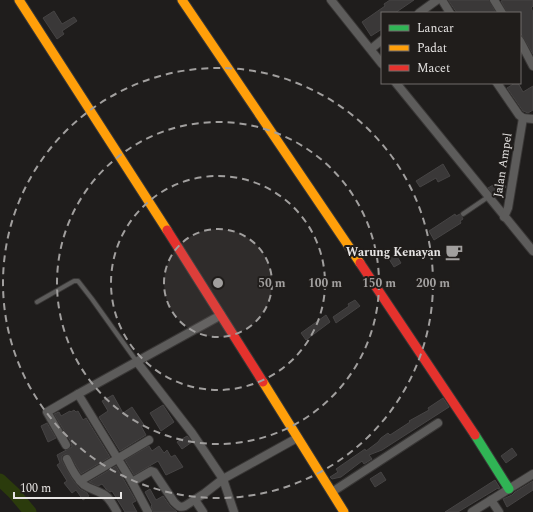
<svg xmlns="http://www.w3.org/2000/svg" width="533" height="512" font-family="Spectral,serif">
  <style>
    .lines { fill: none; stroke-linecap: round; stroke-linejoin: round }
    .river { stroke: #2b3b0c; stroke-width: 13 }
    .building { fill: #3a3838; stroke: #464444 }
    .lane-casing { stroke: #393736; stroke-width: 6 }
    .street-casing { stroke: #393736; stroke-width: 10 }
    .fast-casing { stroke: #393736; stroke-width: 11 }
    .slow-casing { stroke: #393736; stroke-width: 11 }
    .jam-casing { stroke: #393736; stroke-width: 11 }
    .lane { stroke: #5d5c5b; stroke-width: 4 }
    .street { stroke: #5d5c5b; stroke-width: 8 }
    .fast { stroke: #30b455; stroke-width: 9 }
    .slow { stroke: #ff9f0a; stroke-width: 9 }
    .jam { stroke: #e5322d; stroke-width: 9 }
    .ring { fill: none; stroke: #a19f9e; stroke-width: 2; stroke-dasharray: 7 5 }
    .labels { text-anchor: middle; dominant-baseline: central; stroke-width: 4; stroke-linejoin: round; paint-order: stroke }
    .street-label { font-size: 12px; fill: #e7e5e4; stroke: #201d1b }
    .poi-label { font-size: 12px; font-weight: bold; fill: #e7e5e4; stroke: #201d1b; text-anchor: end }
    .centre { fill: #a19f9e; stroke: #201d1b; stroke-width: 2 }
    .ring-label { font-size: 12px; text-anchor: middle; font-weight: bold; fill: #a19f9e; stroke: #201d1b; stroke-width: 4; stroke-linejoin: round; paint-order: stroke }
  </style>
  <rect width="100%" height="100%" fill="#1f1d1c"/>
  <g class="lines">
    <polyline class="river" points="0,480 14,493 30,512"/>
  </g>
  <g class="building">
    <polygon points="390,0 414,0 395,13 382,13 382,29 371,36 362,22 385,6 384,4"/>
    <polygon points="448,0 489,0 496,13 457,13"/>
    <polygon points="503,0 533,0 533,6 531,8 533,12 533,54 520,32 520,13 507,13 501,1"/>
    <polygon points="54,11 62,24 74,17 77,21 62,31 64,34 57,39 43,18"/>
    <polygon points="515,83 518,83 523,92 533,86 533,110 528,113 523,111 507,88"/>
    <polygon points="443,164 450,176 438,182 436,178 420,187 416,181"/>
    <polygon points="502,180 506,187 503,189 504,192 496,197 488,188"/>
    <polygon points="455,214 456,216 460,214 462,217 463,219 460,221 461,223 434,240 429,231"/>
    <polygon points="396,255 401,263 394,267 389,259"/>
    <polygon points="355,300 360,306 336,323 333,317 349,306 348,304"/>
    <polygon points="326,315 330,322 306,340 301,333"/>
    <polygon points="113,395 123,413 132,407 144,425 141,426 146,435 120,451 99,417 108,411 102,401"/>
    <polygon points="443,398 449,407 382,450 369,455 372,459 364,464 362,461 341,477 332,479 330,477 338,472 336,469 365,449 366,451 378,442 381,438 388,433 390,435 410,422 409,421 429,410 428,408"/>
    <polygon points="163,405 174,422 161,431 150,413"/>
    <polygon points="74,410 76,412 78,411 83,420 86,418 110,457 81,474 70,455 65,454 62,456 62,461 72,479 80,489 87,493 89,496 83,500 76,490 72,493 64,483 67,481 57,465 60,463 57,455 72,447 71,442 54,414 59,412 61,416 70,411 71,412"/>
    <polygon points="47,423 56,438 48,442 41,426"/>
    <polygon points="187,436 192,442 182,449 177,442"/>
    <polygon points="149,446 152,451 159,446 164,453 167,450 171,457 175,455 183,467 166,475 158,461 134,475 125,460"/>
    <polygon points="512,448 517,455 506,463 501,456"/>
    <polygon points="116,466 136,501 132,503 137,512 125,512 112,491 110,492 106,489 102,484 98,486 89,482"/>
    <polygon points="381,472 386,480 375,487 370,479"/>
    <polygon points="495,480 500,488 498,489 498,488 458,512 445,512"/>
    <polygon points="533,481 533,490 507,507 503,499 512,495 515,492"/>
    <polygon points="150,489 156,500 163,496 170,506 177,512 153,512 151,506 152,505 145,492"/>
  </g>
  <g class="lines">
    <g class="lane-casing">
      <g id="lane">
        <polyline points="463,214 488,197"/>
        <polyline points="37,302 74,281 78,281 92,299 137,362"/>
      </g>
    </g>
    <g class="street-casing">
      <g id="street">
        <polyline points="331,0 382,64"/>
        <polyline points="442,0 450,13"/>
        <polyline points="494,0 502,13"/>
        <polyline points="419,13 437,0"/>
        <polyline points="520,41 533,66"/>
        <polyline points="371,49 382,40"/>
        <polyline points="396,83 533,251"/>
        <polyline points="497,83 519,115 523,118 533,119"/>
        <polyline points="504,217 508,208 523,118"/>
        <path d="M221 315 78 394 132 482 151 471 154 472 174 502C178 506 180 508 185 506L205 493 223 479 297 438"/>
        <polyline points="137,362 192,433 223,479 234,512"/>
        <polyline points="66,445 47,412 78,394"/>
        <path d="M67 459C71 468 76 478 84 485 90 489 96 490 101 493 109 496 113 505 117 512"/>
        <polyline points="80,481 149,440"/>
        <polyline points="132,482 148,512"/>
        <polyline points="332,492 438,423"/>
        <polyline points="195,500 203,512"/>
        <polyline points="491,500 499,512"/>
        <polyline points="472,512 533,474"/>
      </g>
    </g>
    <g class="fast-casing">
      <polyline id="fast" points="475,435 509,489"/>
    </g>
    <g class="slow-casing">
      <g id="slow">
        <polyline points="19,0 167,230"/>
        <polyline points="182,0 360,263"/>
        <polyline points="263,382 344,512"/>
      </g>
    </g>
    <g class="jam-casing">
      <g id="jam">
        <polyline points="167,230 263,382"/>
        <polyline points="360,263 475,435"/>
      </g>
    </g>
    <use href="#lane" class="lane"/>
    <use href="#street" class="street"/>
    <use href="#fast" class="fast"/>
    <use href="#slow" class="slow"/>
    <use href="#jam" class="jam"/>
  </g>
  <circle cx="218" cy="283" r="54" fill="#a19f9e" fill-opacity=".12"/>
  <g class="ring">
    <circle cx="218" cy="283" r="54"/>
    <circle cx="218" cy="283" r="107"/>
    <circle cx="218" cy="283" r="161"/>
    <circle cx="218" cy="283" r="215"/>
  </g>
  <defs>
    <g id="cafe-bare" transform="scale(1.38)"><path d="M-5.5-4.5H6V0H3Q3 3.5 0 3.5H-2.5Q-5.5 3.5-5.5 0ZM3-3.2v2h1.7v-2ZM-6 4.5H4V6H-6Z" fill="#a19f9e" stroke="#201d1b" stroke-width="2.5" paint-order="stroke"/></g>
  </defs>
  <g fill-rule="evenodd">
    <use href="#cafe-bare" x="454" y="252"/>
  </g>
  <g class="labels">
    <g class="street-label">
      <text transform="translate(503 165) rotate(-81)">Jalan Ampel</text>
    </g>
    <g class="poi-label">
      <text x="441" y="252">Warung Kenayan</text>
    </g>
  </g>
  <circle cx="218" cy="283" r="6" class="centre"/>
  <g class="ring-label">
    <text x="272" y="287">50 m</text>
    <text x="325" y="287">100 m</text>
    <text x="379" y="287">150 m</text>
    <text x="433" y="287">200 m</text>
  </g>
  <rect x="381" y="12" width="140" height="72" fill="#201d1b" stroke="#706d6b"/>
  <rect x="389" y="25" width="20" height="6" fill="#30b455" stroke="#706d6b"/>
  <text x="417" y="32" font-size="12" fill="#e7e5e4">Lancar</text>
  <rect x="389" y="45" width="20" height="6" fill="#ff9f0a" stroke="#706d6b"/>
  <text x="417" y="52" font-size="12" fill="#e7e5e4">Padat</text>
  <rect x="389" y="65" width="20" height="6" fill="#e5322d" stroke="#706d6b"/>
  <text x="417" y="72" font-size="12" fill="#e7e5e4">Macet</text>
  <path d="M14 492v6h107v-6" fill="none" stroke="#e7e5e4" stroke-width="2"/>
  <text x="20" y="492" font-size="12" fill="#e7e5e4" stroke="#201d1b" stroke-width="3" paint-order="stroke">100 m</text>
</svg>
